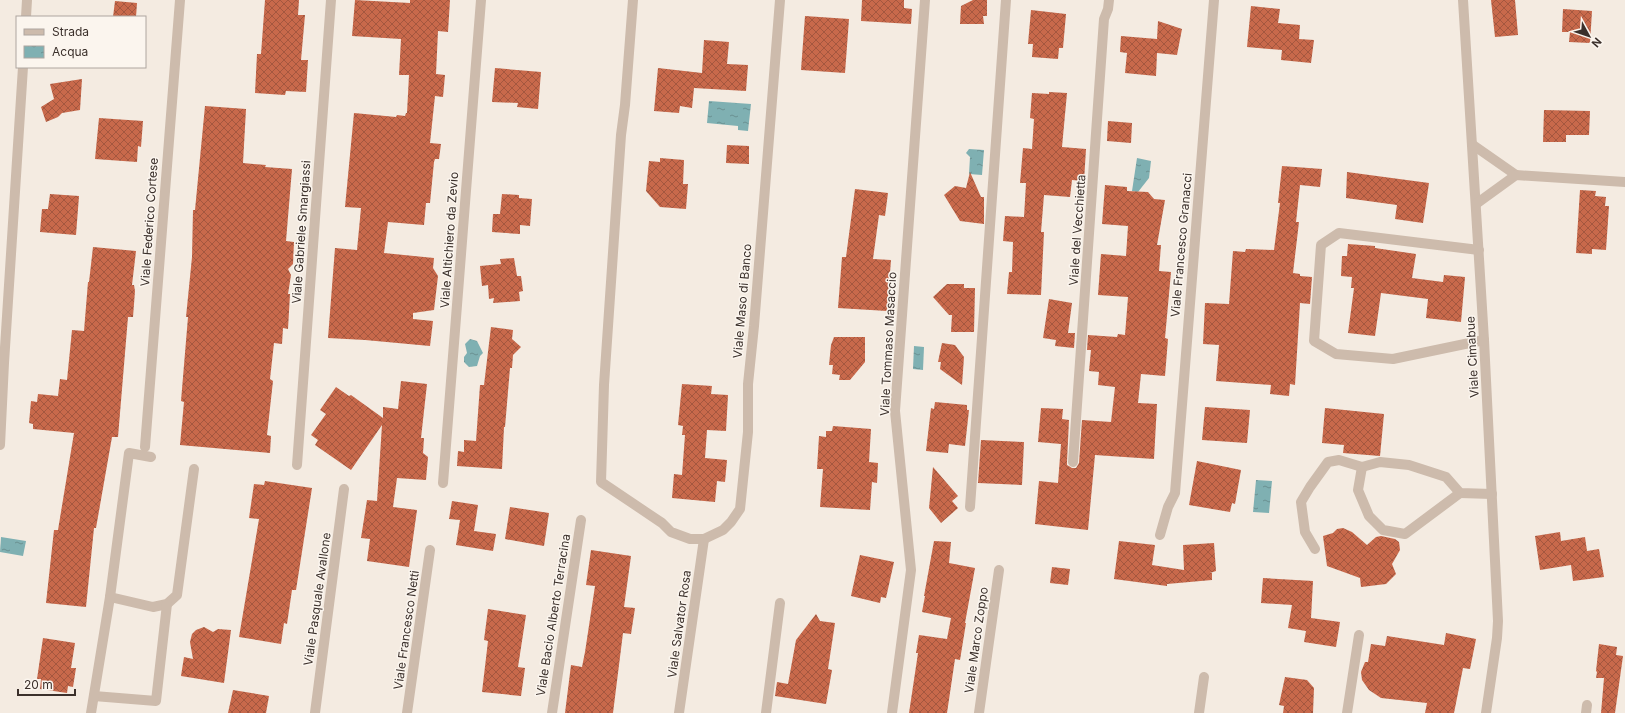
<svg xmlns="http://www.w3.org/2000/svg" width="1625" height="713" font-family="Inter,sans-serif">
  <style>
    .water { fill: url(#water-ripples) }
    .building { fill: url(#building-cross-hatch) }
    .lines { fill: none; stroke-linecap: round; stroke-linejoin: round }
    .minor { stroke: #cdbbac; stroke-width: 10 }
    .labels { text-anchor: middle; dominant-baseline: central; stroke-width: 3; stroke-linejoin: round; paint-order: stroke }
    .street-label { font-size: 12px; fill: #3b302b; stroke: #fbf5ee }
  </style>
  <defs>
    <pattern id="water-ripples" width="26" height="14" patternUnits="userSpaceOnUse"><rect width="26" height="14" fill="#7fb0b2"/><path d="M2 4q2-2 4 0t4 0M15 11q2-2 4 0t4 0" fill="none" stroke="#699091"/></pattern>
    <pattern id="building-cross-hatch" width="8" height="8" patternUnits="userSpaceOnUse"><rect width="8" height="8" fill="#c8694b"/><path d="M0 0l8 8M0 8l8-8" fill="none" stroke="#a4573f"/></pattern>
  </defs>
  <rect width="100%" height="100%" fill="#f4ebe1"/>
  <g class="water">
    <polygon points="709,101 751,104 748,131 738,130 738,126 707,123"/>
    <polygon points="969,149 984,150 982,175 969,174 970,157 966,153"/>
    <polygon points="1137,158 1151,161 1149,178 1138,192 1132,191"/>
    <polygon points="470,339 477,341 483,353 480,356 477,366 469,367 464,362 464,357 467,353 465,344"/>
    <polygon points="914,346 924,347 923,370 913,369"/>
    <polygon points="1256,480 1272,481 1269,513 1253,512"/>
    <polygon points="1,537 26,541 23,556 0,552"/>
  </g>
  <g class="building">
    <polygon points="265,0 299,0 298,15 305,15 301,60 308,60 306,92 286,91 285,95 255,93 257,54 261,54"/>
    <polygon points="355,0 410,3 410,0 450,0 448,32 438,31 436,74 445,75 443,97 435,96 430,143 441,144 439,159 435,159 434,162 430,203 426,203 424,225 388,222 384,253 434,258 433,268 438,276 434,310 413,313 413,319 433,321 430,346 365,340 328,338 335,248 357,250 361,208 345,207 354,113 396,117 397,115 405,116 406,113 407,113 409,75 399,75 401,39 352,36"/>
    <polygon points="862,0 904,0 904,8 912,9 911,24 861,21"/>
    <polygon points="973,0 987,0 987,16 983,16 984,24 960,24 961,6"/>
    <polygon points="1491,0 1515,0 1518,35 1495,37"/>
    <polygon points="115,1 137,3 136,17 113,17"/>
    <polygon points="1251,6 1280,9 1278,23 1300,25 1299,39 1314,40 1311,63 1281,60 1282,50 1247,47"/>
    <polygon points="1563,9 1592,11 1590,43 1569,42 1570,32 1562,32"/>
    <polygon points="1031,10 1066,14 1063,48 1059,48 1058,59 1032,57 1033,44 1028,44"/>
    <polygon points="805,16 849,19 845,73 801,70"/>
    <polygon points="1158,21 1182,29 1177,55 1157,53 1156,76 1125,73 1127,53 1120,52 1121,36 1157,39"/>
    <polygon points="704,40 729,42 727,64 748,65 746,91 694,88 692,108 680,106 679,113 654,111 658,68 702,73"/>
    <polygon points="495,68 541,72 538,109 517,107 518,103 492,102"/>
    <polygon points="82,79 80,110 62,113 58,117 46,122 41,107 54,99 50,84"/>
    <polygon points="1049,92 1067,93 1062,147 1086,149 1084,181 1072,180 1070,197 1044,195 1041,232 1044,232 1041,295 1007,294 1009,272 1012,272 1013,242 1003,241 1005,216 1024,217 1026,183 1020,183 1023,148 1032,149 1034,119 1030,118 1032,93 1049,94"/>
    <polygon points="205,106 246,109 243,163 266,165 265,167 292,169 286,241 294,242 293,264 288,269 291,275 288,294 290,294 288,329 283,328 282,344 274,343 270,379 273,381 267,435 271,436 270,453 180,445 184,402 181,401 188,317 186,317 192,257 193,210 195,210"/>
    <polygon points="1544,110 1590,111 1589,135 1566,135 1566,142 1543,142"/>
    <polygon points="99,118 143,121 141,147 138,146 137,162 95,159"/>
    <polygon points="1108,121 1132,123 1131,143 1107,141"/>
    <polygon points="727,145 749,146 749,164 726,163"/>
    <polygon points="660,158 684,160 683,184 688,184 686,209 660,207 646,191 649,161 660,162"/>
    <polygon points="1282,166 1322,169 1320,187 1300,185 1296,222 1299,222 1293,273 1300,274 1300,276 1312,277 1310,304 1300,303 1295,385 1290,384 1289,396 1270,394 1271,385 1216,381 1219,345 1203,344 1205,303 1229,304 1233,251 1245,252 1246,249 1274,250 1280,203 1278,203"/>
    <polygon points="970,172 981,197 984,197 984,224 960,221 944,195 955,186 966,188"/>
    <polygon points="1347,172 1429,183 1423,223 1395,219 1397,205 1346,198"/>
    <polygon points="1105,185 1127,187 1127,191 1148,192 1154,199 1165,200 1157,245 1161,245 1159,271 1171,272 1165,338 1168,339 1165,376 1141,374 1138,403 1157,404 1154,459 1095,455 1088,530 1035,524 1039,481 1058,483 1061,444 1038,442 1041,408 1063,409 1062,419 1069,420 1067,462 1067,465 1072,468 1076,468 1079,463 1082,420 1111,422 1115,387 1098,385 1099,372 1089,371 1091,350 1087,350 1088,335 1117,337 1118,334 1125,335 1128,297 1098,295 1101,254 1126,256 1128,226 1102,224"/>
    <polygon points="855,189 888,193 885,216 879,215 873,259 891,260 887,311 838,308 842,257 846,257"/>
    <polygon points="1580,190 1596,191 1595,196 1606,197 1605,206 1609,206 1606,250 1592,249 1592,254 1576,253"/>
    <polygon points="50,194 79,196 76,235 40,232 42,209 48,209"/>
    <polygon points="502,194 519,195 519,198 532,199 530,226 520,225 520,234 492,232 493,214 500,214"/>
    <polygon points="1348,244 1375,246 1375,248 1416,254 1412,278 1443,282 1444,275 1465,277 1461,322 1426,318 1428,299 1381,293 1375,336 1348,333 1354,288 1351,288 1352,277 1341,276 1342,256 1347,256"/>
    <polygon points="93,247 136,251 132,285 134,285 135,291 133,317 128,317 118,437 112,437 96,528 94,528 86,607 46,603 54,530 58,530 74,433 33,429 33,424 29,423 31,401 37,402 38,394 58,396 60,379 67,380 72,330 84,331 88,282 89,282"/>
    <polygon points="514,258 517,276 521,276 523,291 519,292 520,301 493,303 494,298 489,299 488,285 482,286 480,266 501,264 500,259"/>
    <polygon points="947,284 964,284 964,288 975,288 974,332 951,332 952,315 949,315 933,297"/>
    <polygon points="1049,299 1072,303 1068,333 1075,333 1074,348 1055,346 1056,340 1043,338"/>
    <polygon points="491,327 513,330 512,339 521,347 513,355 512,368 510,368 505,427 504,427 502,469 457,466 458,451 464,452 464,440 476,441 480,385 484,385"/>
    <polygon points="834,337 865,337 865,362 850,380 839,380 840,375 832,374 833,365 829,365 831,345"/>
    <polygon points="942,343 955,345 964,357 962,385 940,369 941,362 938,362"/>
    <polygon points="401,381 427,384 421,438 424,438 423,453 428,457 426,480 397,478 393,507 417,510 409,567 367,561 370,539 361,538 367,500 377,501 382,425 351,470 315,445 318,440 311,435 326,414 320,410 336,387 349,396 351,395 383,418 383,407 398,409"/>
    <polygon points="682,384 712,386 711,394 728,395 726,431 707,430 705,458 727,460 725,482 717,481 715,502 672,498 674,474 682,475 685,435 682,435 683,426 678,425"/>
    <polygon points="935,402 967,405 967,410 969,410 965,446 949,444 948,453 926,451 931,408 934,409"/>
    <polygon points="1205,407 1250,410 1247,443 1202,440"/>
    <polygon points="1325,408 1384,414 1380,456 1343,453 1344,445 1322,443"/>
    <polygon points="833,426 871,429 869,462 878,463 877,483 872,482 870,510 820,507 823,469 817,469 819,436 826,437 826,431 832,431"/>
    <polygon points="981,440 1024,442 1022,485 978,483"/>
    <polygon points="1197,461 1241,470 1235,504 1232,503 1230,512 1189,505"/>
    <polygon points="933,467 958,496 952,501 958,508 941,523 929,508"/>
    <polygon points="265,481 312,488 296,590 292,590 287,624 284,623 281,644 239,637 259,519 249,518 254,484 264,485"/>
    <polygon points="452,501 478,505 474,531 496,534 493,551 456,545 460,520 449,519"/>
    <polygon points="510,507 549,513 544,546 505,539"/>
    <polygon points="1343,528 1352,532 1367,545 1376,537 1381,536 1395,539 1399,542 1400,550 1392,564 1396,574 1386,584 1361,587 1360,578 1327,566 1323,536 1333,533 1337,529"/>
    <polygon points="1560,532 1561,541 1585,537 1587,551 1599,549 1604,577 1573,581 1571,565 1540,570 1535,536"/>
    <polygon points="934,541 951,542 949,563 975,568 965,623 966,623 960,660 955,659 947,713 909,713 918,653 916,653 919,635 947,639 951,618 922,612 925,596 924,596"/>
    <polygon points="1119,541 1155,545 1152,565 1184,570 1183,545 1214,543 1216,571 1210,573 1212,573 1212,580 1167,584 1167,586 1114,579"/>
    <polygon points="591,550 631,556 624,607 635,608 631,634 623,633 613,713 565,713 571,665 582,667 585,652 595,586 586,585"/>
    <polygon points="860,555 894,562 886,598 881,597 880,603 851,596"/>
    <polygon points="1052,567 1070,569 1068,585 1050,583"/>
    <polygon points="1263,578 1313,581 1311,618 1340,622 1336,647 1304,642 1306,631 1288,628 1292,605 1261,603"/>
    <polygon points="488,609 526,615 518,667 525,668 521,696 482,692 488,641 484,640"/>
    <polygon points="816,614 820,621 835,623 828,669 832,670 826,704 775,696 777,682 788,684 796,640"/>
    <polygon points="204,627 213,632 218,629 231,630 224,683 181,676 184,657 193,659 190,642 192,634 196,630"/>
    <polygon points="1446,633 1476,639 1470,669 1463,668 1454,713 1425,713 1427,703 1381,698 1369,690 1362,680 1361,672 1365,662 1368,662 1371,644 1385,646 1387,636 1444,645"/>
    <polygon points="43,638 75,643 71,668 76,668 73,687 68,686 67,693 40,689 41,679 37,679"/>
    <polygon points="1599,644 1617,647 1616,655 1623,656 1615,713 1601,713 1604,678 1596,678 1597,672 1596,671"/>
    <polygon points="1285,677 1307,680 1314,688 1313,713 1283,713 1284,706 1279,705"/>
    <polygon points="233,690 269,696 266,713 228,713"/>
  </g>
  <g class="lines">
    <g class="minor">
      <polyline points="633,0 625,105 621,135 604,385 601,482 662,523 671,532 690,539 704,539 723,530 731,522 740,509 748,432 748,384 754,326 780,0"/>
      <polyline points="1463,0 1484,340 1498,621 1497,638 1486,713"/>
      <polyline points="26,17 27,0"/>
      <polyline points="1473,145 1516,175"/>
      <polyline points="1476,204 1516,175 1625,182"/>
      <polyline points="1479,250 1339,233 1321,245 1314,341 1336,354 1393,359 1484,340"/>
      <polyline points="0,445 4,363 23,67"/>
      <polyline points="145,447 180,0"/>
      <polyline points="1073,462 1104,19 1108,9 1109,0"/>
      <polyline points="297,465 331,0"/>
      <polyline points="1362,467 1358,490 1369,516 1383,530 1405,534 1460,493"/>
      <polyline points="443,483 481,0"/>
      <polyline points="970,507 1006,0"/>
      <polyline points="1160,535 1168,507 1175,493 1214,0"/>
      <polyline points="1315,549 1305,532 1301,502 1310,487 1328,462 1339,460 1362,467 1380,462 1409,465 1446,477 1460,493 1492,494"/>
      <polyline points="110,597 153,607 167,604 177,595 194,469"/>
      <polyline points="94,696 156,701 167,604"/>
      <polyline points="91,713 110,597 129,453 151,457"/>
      <polyline points="315,713 344,489"/>
      <polyline points="407,713 430,550"/>
      <polyline points="552,713 581,520"/>
      <polyline points="679,713 704,539"/>
      <polyline points="766,713 780,603"/>
      <polyline points="892,713 911,570 895,411 925,0"/>
      <polyline points="979,713 999,570"/>
      <polyline points="1199,713 1204,677"/>
      <polyline points="1347,713 1359,635"/>
      <polyline points="1586,713 1587,705"/>
    </g>
  </g>
  <g class="labels">
    <g class="street-label">
      <text transform="translate(149 222) rotate(-86)">Viale Federico Cortese</text>
      <text transform="translate(1077 230) rotate(-86)">Viale del Vecchietta</text>
      <text transform="translate(301 232) rotate(-86)">Viale Gabriele Smargiassi</text>
      <text transform="translate(449 240) rotate(-86)">Viale Altichiero da Zevio</text>
      <text transform="translate(1181 245) rotate(-85)">Viale Francesco Granacci</text>
      <text transform="translate(742 301) rotate(-85)">Viale Maso di Banco</text>
      <text transform="translate(888 344) rotate(-87)">Viale Tommaso Masaccio</text>
      <text transform="translate(1472 357) rotate(-93)">Viale Cimabue</text>
      <text transform="translate(317 599) rotate(-82)">Viale Pasquale Avallone</text>
      <text transform="translate(553 615) rotate(-81)">Viale Bacio Alberto Terracina</text>
      <text transform="translate(679 624) rotate(-82)">Viale Salvator Rosa</text>
      <text transform="translate(406 630) rotate(-82)">Viale Francesco Netti</text>
      <text transform="translate(976 640) rotate(-82)">Viale Marco Zoppo</text>
    </g>
  </g>
  <rect x="16" y="16" width="130" height="52" fill="#fbf5ee" stroke="#aea6a0"/>
  <rect x="24" y="29" width="20" height="6" fill="#cdbbac" stroke="#aea6a0"/>
  <text x="52" y="36" font-size="12" fill="#3b302b">Strada</text>
  <rect x="24" y="46" width="20" height="12" fill="url(#water-ripples)" stroke="#aea6a0"/>
  <text x="52" y="56" font-size="12" fill="#3b302b">Acqua</text>
  <g transform="translate(1589 36) rotate(130)" stroke="#fbf5ee" stroke-width="3" paint-order="stroke">
  <path d="M0-3L7 15L0 10L-7 15Z" fill="#3b302b"/>
  <text y="-6" font-size="11" font-weight="bold" text-anchor="middle" fill="#3b302b">N</text>
  </g>
  <path d="M18 689v6h57v-6" fill="none" stroke="#3b302b" stroke-width="2"/>
  <text x="24" y="689" font-size="12" fill="#3b302b" stroke="#fbf5ee" stroke-width="3" paint-order="stroke">20 m</text>
</svg>
